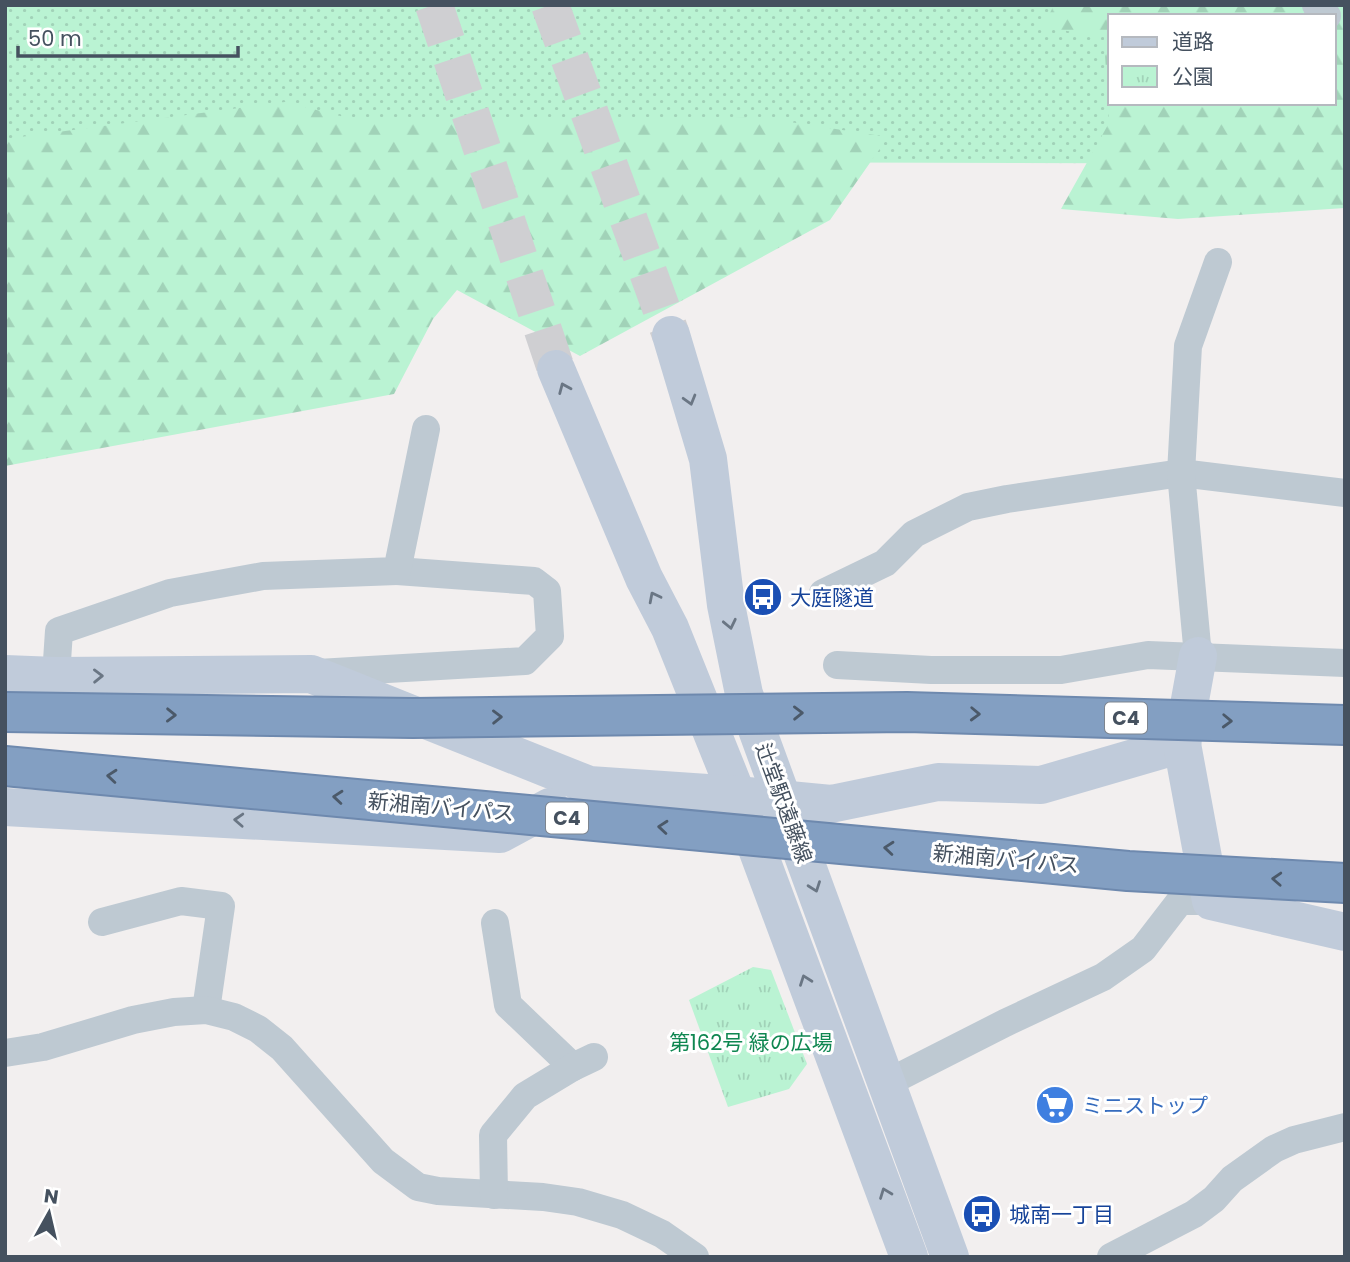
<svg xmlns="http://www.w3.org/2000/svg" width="1350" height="1262" font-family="Poppins,'Noto Sans JP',sans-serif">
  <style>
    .grass { fill: url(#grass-dots); fill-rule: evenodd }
    .forest { fill: url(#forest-firs); fill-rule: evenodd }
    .park { fill: url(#park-tufts) }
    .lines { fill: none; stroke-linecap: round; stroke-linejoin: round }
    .secondary-tunnel { stroke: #cfcfd2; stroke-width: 38; stroke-dasharray: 38 19; stroke-linecap: butt }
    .street { stroke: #bec9d2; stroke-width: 28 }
    .secondary { stroke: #c0cbda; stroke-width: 38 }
    .highway-bridge-casing { stroke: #6e89ae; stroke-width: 42; stroke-linecap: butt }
    .highway-bridge { stroke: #839fc2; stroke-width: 38 }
    .oneway { stroke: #6a7684 }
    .oneway2 { stroke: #4b5969 }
    .labels { text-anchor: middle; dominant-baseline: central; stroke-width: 6; stroke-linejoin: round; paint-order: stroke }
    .shield { fill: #fff; stroke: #7d858f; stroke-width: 2 }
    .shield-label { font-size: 19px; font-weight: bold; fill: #45515f }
    .transit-label { font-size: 21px; fill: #164399; stroke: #fff; text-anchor: start }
    .street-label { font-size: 21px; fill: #45515f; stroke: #fff }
    .park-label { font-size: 21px; fill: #0f8751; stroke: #fff }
    .shop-label { font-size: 21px; fill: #366cbe; stroke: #fff; text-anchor: start }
  </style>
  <defs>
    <pattern id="grass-dots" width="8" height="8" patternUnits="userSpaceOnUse" patternTransform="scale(1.75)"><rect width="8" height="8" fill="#baf3d3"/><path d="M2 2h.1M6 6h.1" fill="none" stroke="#a1d2b8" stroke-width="1.8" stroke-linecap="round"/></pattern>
    <pattern id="forest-firs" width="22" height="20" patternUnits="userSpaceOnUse" patternTransform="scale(1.75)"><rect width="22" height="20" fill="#baf3d3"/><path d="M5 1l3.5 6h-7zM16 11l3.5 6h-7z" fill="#a1d2b8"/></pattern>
    <pattern id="park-tufts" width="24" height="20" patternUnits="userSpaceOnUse" patternTransform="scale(1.75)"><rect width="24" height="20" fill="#baf3d3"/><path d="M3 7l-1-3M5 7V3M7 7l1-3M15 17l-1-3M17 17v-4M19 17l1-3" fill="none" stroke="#a1d2b8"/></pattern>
  </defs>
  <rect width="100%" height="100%" fill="#f2efef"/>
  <path class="grass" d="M5 5H1345V164L5 160ZM1110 16H1334V103H1110Z"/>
  <g class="forest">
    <path d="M1054 5H1345V208L1178 219 1061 209 1109 123 1104 37 1043 27ZM1110 16H1334V103H1110Z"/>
    <polygon points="285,102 352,119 665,121 757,117 888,137 830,220 580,356 457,290 433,319 394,394 5,466 5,139"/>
  </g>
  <polygon class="park" points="753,967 771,970 807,1064 789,1089 728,1107 689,1000"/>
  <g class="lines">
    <g class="secondary-tunnel">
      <polyline points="434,5 556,369"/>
      <polyline points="550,5 671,335"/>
    </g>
    <g class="street">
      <polyline points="1316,5 1327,16"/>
      <polyline points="823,593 885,563 914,534 968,507 1007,499 1181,473 1345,493"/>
      <polyline points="1198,656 1181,473 1188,346 1218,262"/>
      <polyline points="837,665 931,670 1061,670 1148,655 1345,663"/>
      <polyline points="318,673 525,661 550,636 547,591 534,581 397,571"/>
      <polyline points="56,676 59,631 170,593 263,576 397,571 426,429"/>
      <polyline points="102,922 181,901 221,906 206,1010"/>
      <polyline points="495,923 508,1005 573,1067"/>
      <polyline points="5,1053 43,1047 133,1020 174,1012 206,1010 234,1017 258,1029 282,1048 383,1161 418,1187 438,1191 543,1197 578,1202 622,1215 662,1234 695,1257"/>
      <polyline points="887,1083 1005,1023 1103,977 1143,949 1180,901 1211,901"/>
      <polyline points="494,1195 493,1135 525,1096 573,1067 594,1057"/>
      <polyline points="1111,1257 1194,1214 1214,1199 1232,1179 1274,1149 1294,1140 1345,1127"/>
    </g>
    <g class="secondary">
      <polyline points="671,335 708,459 726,605 744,694 950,1257"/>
      <polyline points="556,369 644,578 670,628 737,795 909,1257"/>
      <polyline points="5,674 56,676 311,674 589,785 737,795 831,804 938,782 1041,785 1182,744 1198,656"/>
      <polyline points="1182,744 1211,901 1345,932"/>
      <polyline points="5,807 500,834 550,807"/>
    </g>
    <g class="highway-bridge-casing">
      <g id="highway-bridge">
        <polyline points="5,712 413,718 907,712 1345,725"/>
        <polyline points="5,766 1128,871 1345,883"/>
      </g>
    </g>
    <use href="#highway-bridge" class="highway-bridge"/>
  </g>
  <defs><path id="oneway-chevron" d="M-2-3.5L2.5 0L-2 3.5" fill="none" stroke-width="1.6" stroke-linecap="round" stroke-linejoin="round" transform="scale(1.75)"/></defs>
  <g class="oneway">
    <use href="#oneway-chevron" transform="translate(564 388) rotate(-113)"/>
    <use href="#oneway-chevron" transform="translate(690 400) rotate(74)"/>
    <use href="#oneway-chevron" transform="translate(654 597) rotate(-117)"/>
    <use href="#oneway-chevron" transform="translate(730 624) rotate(78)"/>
    <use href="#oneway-chevron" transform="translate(98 676) rotate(-1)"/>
    <use href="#oneway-chevron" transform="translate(239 820) rotate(-177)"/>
    <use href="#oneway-chevron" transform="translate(815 887) rotate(70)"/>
    <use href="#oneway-chevron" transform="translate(805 980) rotate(-110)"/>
    <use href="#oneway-chevron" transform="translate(885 1193) rotate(-111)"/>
  </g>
  <g class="oneway2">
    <use href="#oneway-chevron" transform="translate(798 713) rotate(-1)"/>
    <use href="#oneway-chevron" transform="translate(975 714) rotate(2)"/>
    <use href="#oneway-chevron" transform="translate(171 715) rotate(1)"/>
    <use href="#oneway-chevron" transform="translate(497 717) rotate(-1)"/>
    <use href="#oneway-chevron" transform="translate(1227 721) rotate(2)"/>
    <use href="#oneway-chevron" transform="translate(112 776) rotate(-175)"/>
    <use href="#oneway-chevron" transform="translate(338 797) rotate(-175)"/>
    <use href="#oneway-chevron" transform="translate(663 827) rotate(-175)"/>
    <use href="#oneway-chevron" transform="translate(889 848) rotate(-175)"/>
    <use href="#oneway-chevron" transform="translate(1277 879) rotate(-177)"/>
  </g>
  <defs>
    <g id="bus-disc" transform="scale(2.0125)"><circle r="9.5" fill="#1a4fb4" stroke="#fff"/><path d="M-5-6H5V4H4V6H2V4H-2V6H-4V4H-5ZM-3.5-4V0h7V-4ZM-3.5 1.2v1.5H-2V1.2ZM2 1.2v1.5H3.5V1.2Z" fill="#fff"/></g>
    <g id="supermarket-disc" transform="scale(2.0125)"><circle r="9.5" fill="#3f7fe0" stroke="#fff"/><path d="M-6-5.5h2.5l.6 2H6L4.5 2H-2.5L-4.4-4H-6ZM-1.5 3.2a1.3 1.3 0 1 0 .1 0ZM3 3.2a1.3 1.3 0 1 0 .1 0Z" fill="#fff"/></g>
  </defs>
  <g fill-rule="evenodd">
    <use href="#bus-disc" x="763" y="597"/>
    <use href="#supermarket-disc" x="1055" y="1105"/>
    <use href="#bus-disc" x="982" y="1214"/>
  </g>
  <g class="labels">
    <g class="shield">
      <rect x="1105" y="702.5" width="42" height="31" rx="5"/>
      <rect x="546" y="802.5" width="42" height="31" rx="5"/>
    </g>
    <g class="shield-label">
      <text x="1126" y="718">C4</text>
      <text x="567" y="818">C4</text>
    </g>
    <g class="transit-label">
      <text x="790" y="597">大庭隧道</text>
      <text x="1009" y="1214">城南一丁目</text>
    </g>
    <g class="street-label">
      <text transform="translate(784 803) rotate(70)">辻堂駅遠藤線</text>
      <text transform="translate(441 807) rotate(5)">新湘南バイパス</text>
      <text transform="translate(1006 859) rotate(5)">新湘南バイパス</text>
    </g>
    <g class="park-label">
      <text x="751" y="1042">第162号 緑の広場</text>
    </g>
    <g class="shop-label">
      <text x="1082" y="1105">ミニストップ</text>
    </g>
  </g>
  <rect width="1350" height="1262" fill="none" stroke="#45515f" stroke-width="14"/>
  <rect x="1108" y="14" width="228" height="91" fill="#ffffff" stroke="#b5b9bf" stroke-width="2"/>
  <rect x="1122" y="37" width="35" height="10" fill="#c0cbda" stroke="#b5b9bf" stroke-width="2"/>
  <text x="1172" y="49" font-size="21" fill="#45515f">道路</text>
  <rect x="1122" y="66" width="35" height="21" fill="url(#park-tufts)" stroke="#b5b9bf" stroke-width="2"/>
  <text x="1172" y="84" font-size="21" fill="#45515f">公園</text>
  <g transform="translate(49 1213) rotate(8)" stroke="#ffffff" stroke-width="5" paint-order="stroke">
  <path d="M0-5L12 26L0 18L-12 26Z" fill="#45515f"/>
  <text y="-10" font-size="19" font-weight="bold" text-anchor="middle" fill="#45515f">N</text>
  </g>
  <path d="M18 46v10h220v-10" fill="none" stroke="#45515f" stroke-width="3.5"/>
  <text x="28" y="46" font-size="21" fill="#45515f" stroke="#ffffff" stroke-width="5" paint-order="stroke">50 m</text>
</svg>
